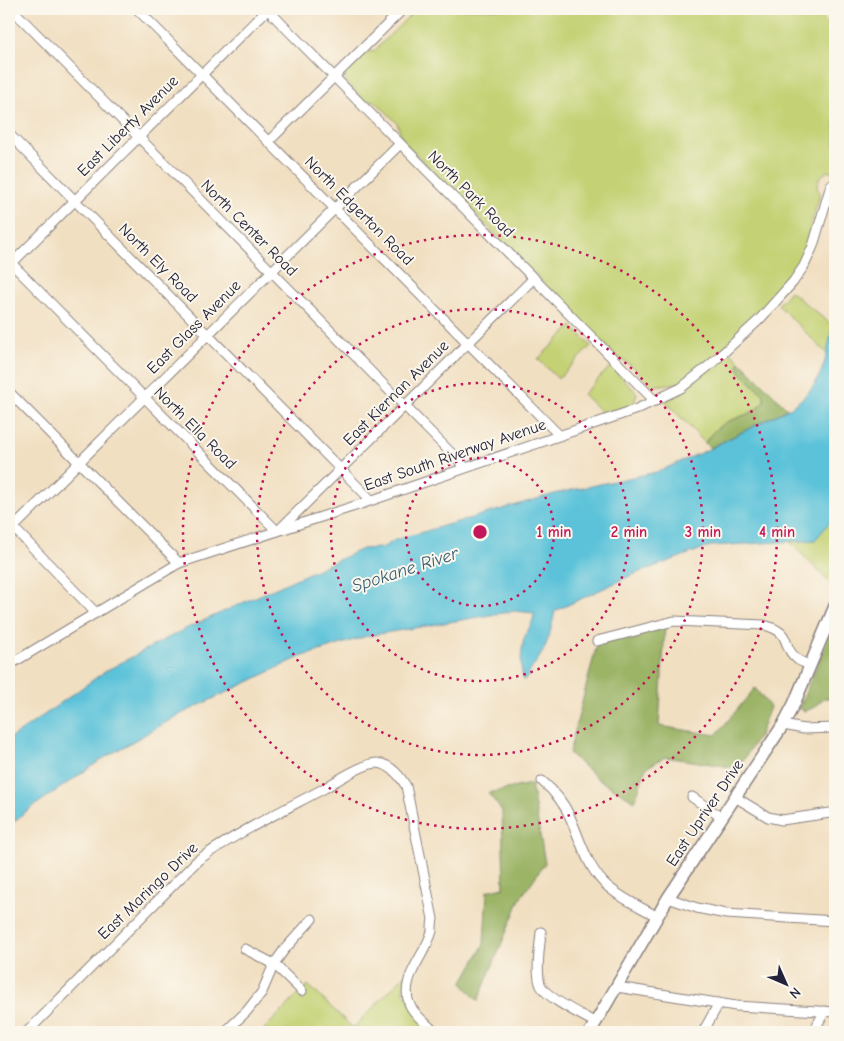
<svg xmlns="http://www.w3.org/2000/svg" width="844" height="1041" font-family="'Comic Neue',sans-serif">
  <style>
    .green { fill: #c4d274; stroke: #737a58 }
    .forest { fill: #9bb466; stroke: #5e6b50 }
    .water { fill: #5cc2d9; stroke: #3f728a }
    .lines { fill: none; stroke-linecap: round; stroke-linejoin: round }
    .minor-casing { stroke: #8a807e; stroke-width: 11 }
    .major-casing { stroke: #8a807e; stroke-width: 14 }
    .minor { stroke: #fff; stroke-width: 9 }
    .major { stroke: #fff; stroke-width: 11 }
    .ring { fill: none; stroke: #c2185b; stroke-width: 2.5; stroke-dasharray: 2.5 5 }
    .labels { text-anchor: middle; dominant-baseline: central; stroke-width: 4; stroke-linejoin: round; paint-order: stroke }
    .street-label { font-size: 16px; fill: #22223b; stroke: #fbf7ec }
    .water-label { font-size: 18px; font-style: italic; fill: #365a72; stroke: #fbf7ec }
    .centre { fill: #c2185b; stroke: #fbf7ec; stroke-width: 2.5 }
    .ring-label { font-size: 15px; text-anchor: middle; font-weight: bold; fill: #c2185b; stroke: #fbf7ec; stroke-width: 4; stroke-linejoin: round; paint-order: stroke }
  </style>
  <rect width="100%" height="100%" fill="#fbf7ec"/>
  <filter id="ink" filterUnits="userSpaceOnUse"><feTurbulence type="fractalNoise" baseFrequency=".02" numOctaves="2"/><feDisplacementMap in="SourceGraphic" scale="10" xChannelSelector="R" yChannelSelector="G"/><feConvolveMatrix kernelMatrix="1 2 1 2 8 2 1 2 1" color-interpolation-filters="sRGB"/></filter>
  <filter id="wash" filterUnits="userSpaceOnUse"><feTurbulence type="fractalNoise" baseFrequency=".0096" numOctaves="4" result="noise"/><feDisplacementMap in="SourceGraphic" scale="20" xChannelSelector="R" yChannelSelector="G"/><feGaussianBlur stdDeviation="1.12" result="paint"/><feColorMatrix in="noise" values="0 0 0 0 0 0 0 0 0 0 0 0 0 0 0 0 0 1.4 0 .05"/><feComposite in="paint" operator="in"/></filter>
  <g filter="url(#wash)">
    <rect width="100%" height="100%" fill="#f1dfc1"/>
    <g class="green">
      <path d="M416 9H814L835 30V173L828 171C819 177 814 184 820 195L810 228 811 238 809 249 790 281 757 317 710 360 681 383 652 386 632 366 617 357 403 141 397 123 375 101H365L346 83 344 73 364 52 374 51Z"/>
      <polygon points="790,291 833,326 827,354 778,305"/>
      <polygon points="572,326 591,346 558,379 538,359"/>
      <path d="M730 351 740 361 738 366 740 372 764 395V402C746 423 722 413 705 443L665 401 685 389Z"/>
      <polygon points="611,366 637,393 634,404 603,414 583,394"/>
      <polygon points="835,516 835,588 790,542 815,540"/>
      <polygon points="407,973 403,990 430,1032 267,1032 264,1029 308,985 353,1028"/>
    </g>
    <g class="forest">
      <path d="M740 361 788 409 710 448 705 443C722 413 746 423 764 402V395L740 372 738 366Z"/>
      <polygon points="835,622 835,698 824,698 813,708 805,711 799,708"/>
      <polygon points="665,626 659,726 716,735 755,688 770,707 759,736 738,768 665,757 646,768 635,801 599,780 569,753 597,644"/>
      <polygon points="531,784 545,863 520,899 478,1001 462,983 484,944 487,891 504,887 502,811 488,793"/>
    </g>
    <path class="water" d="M835 318V516L815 540 710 546 632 575 555 611C552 625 549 640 542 653 537 662 530 669 526 679L523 680C520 668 521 651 524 639 527 630 534 623 534 613L514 611 367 636 300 657 177 716 104 758 25 812 9 826V739L30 725 104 672 145 650 185 629 362 549 382 548 395 540 558 493 657 472 703 452 788 409C811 394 821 379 827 353 830 341 831 330 835 318Z"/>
  </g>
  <g filter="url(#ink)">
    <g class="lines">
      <g class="minor-casing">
        <g id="minor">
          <polyline points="12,9 465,467"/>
          <polyline points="137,9 559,435"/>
          <polyline points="267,9 655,401"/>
          <polyline points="9,134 371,500"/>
          <polyline points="269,141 403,9"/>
          <polyline points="9,261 277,531"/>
          <polyline points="9,266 268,9"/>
          <polyline points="9,392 179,563"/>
          <polyline points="9,523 96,613"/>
          <polyline points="281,528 534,278"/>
          <polyline points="9,532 400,144"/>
          <path d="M597 641 674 621 764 625C794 633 780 645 796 658 799 662 806 663 810 665"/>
          <polyline points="9,665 179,563 361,504 637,409 681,388 710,365 759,320 793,282 804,266 813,246 831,185"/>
          <polyline points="783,725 804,729 835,728"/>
          <path d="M542 781C554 791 564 803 570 817 580 839 587 866 604 883 618 897 639 906 656 916"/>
          <polyline points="692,797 721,817"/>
          <polyline points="735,797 768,817 782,820 830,813 835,815"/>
          <polyline points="668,898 697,908 726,914 835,921"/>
          <path d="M541 932C540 946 535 974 541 986 548 999 582 1015 596 1023"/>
          <polyline points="245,949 274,964 302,991"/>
          <polyline points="617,987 736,1006 835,1012"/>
          <path d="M27 1032 198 860C238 832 282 811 325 788 336 781 365 763 377 763 391 764 400 776 406 786L433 919C432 923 432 927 432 931 426 955 400 977 409 1003 413 1014 427 1024 435 1032"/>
          <polyline points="225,1032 247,1011 262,992 274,964 284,950 312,919"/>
          <polyline points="703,1032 719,1003"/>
          <polyline points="813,1032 825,1011"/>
        </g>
      </g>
      <g class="major-casing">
        <polyline id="major" points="590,1032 668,898 783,725 794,704 835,606"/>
      </g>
      <use href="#minor" class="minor"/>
      <use href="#major" class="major"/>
    </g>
  </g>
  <g class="ring">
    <circle cx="480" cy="532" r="74"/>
    <circle cx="480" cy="532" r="149"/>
    <circle cx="480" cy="532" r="223"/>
    <circle cx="480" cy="532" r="297"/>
  </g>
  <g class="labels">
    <g class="street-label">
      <text transform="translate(128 126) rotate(-45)">East Liberty Avenue</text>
      <text transform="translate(471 194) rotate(45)">North Park Road</text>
      <text transform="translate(359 211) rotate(45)">North Edgerton Road</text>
      <text transform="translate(249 228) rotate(45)">North Center Road</text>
      <text transform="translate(158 263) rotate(45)">North Ely Road</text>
      <text transform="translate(194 327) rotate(-45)">East Glass Avenue</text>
      <text transform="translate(396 393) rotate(-45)">East Kiernan Avenue</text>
      <text transform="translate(195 428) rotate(45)">North Ella Road</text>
      <text transform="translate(455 455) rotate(-19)">East South Riverway Avenue</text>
      <text transform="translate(705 813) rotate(-56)">East Upriver Drive</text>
      <text transform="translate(148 891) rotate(-44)">East Maringo Drive</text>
    </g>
    <g class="water-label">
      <text transform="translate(405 570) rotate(-18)">Spokane River</text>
    </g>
  </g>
  <circle cx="480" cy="532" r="8" class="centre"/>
  <g class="ring-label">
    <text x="554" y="537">1 min</text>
    <text x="629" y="537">2 min</text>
    <text x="703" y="537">3 min</text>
    <text x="777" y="537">4 min</text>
  </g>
  <rect width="844" height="1041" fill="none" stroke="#fbf7ec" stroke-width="30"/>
  <g transform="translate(786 984) rotate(135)" stroke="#fbf7ec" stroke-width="4" paint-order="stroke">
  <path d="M0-4L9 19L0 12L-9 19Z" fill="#22223b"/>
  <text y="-8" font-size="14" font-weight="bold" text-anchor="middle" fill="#22223b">N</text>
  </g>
</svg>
